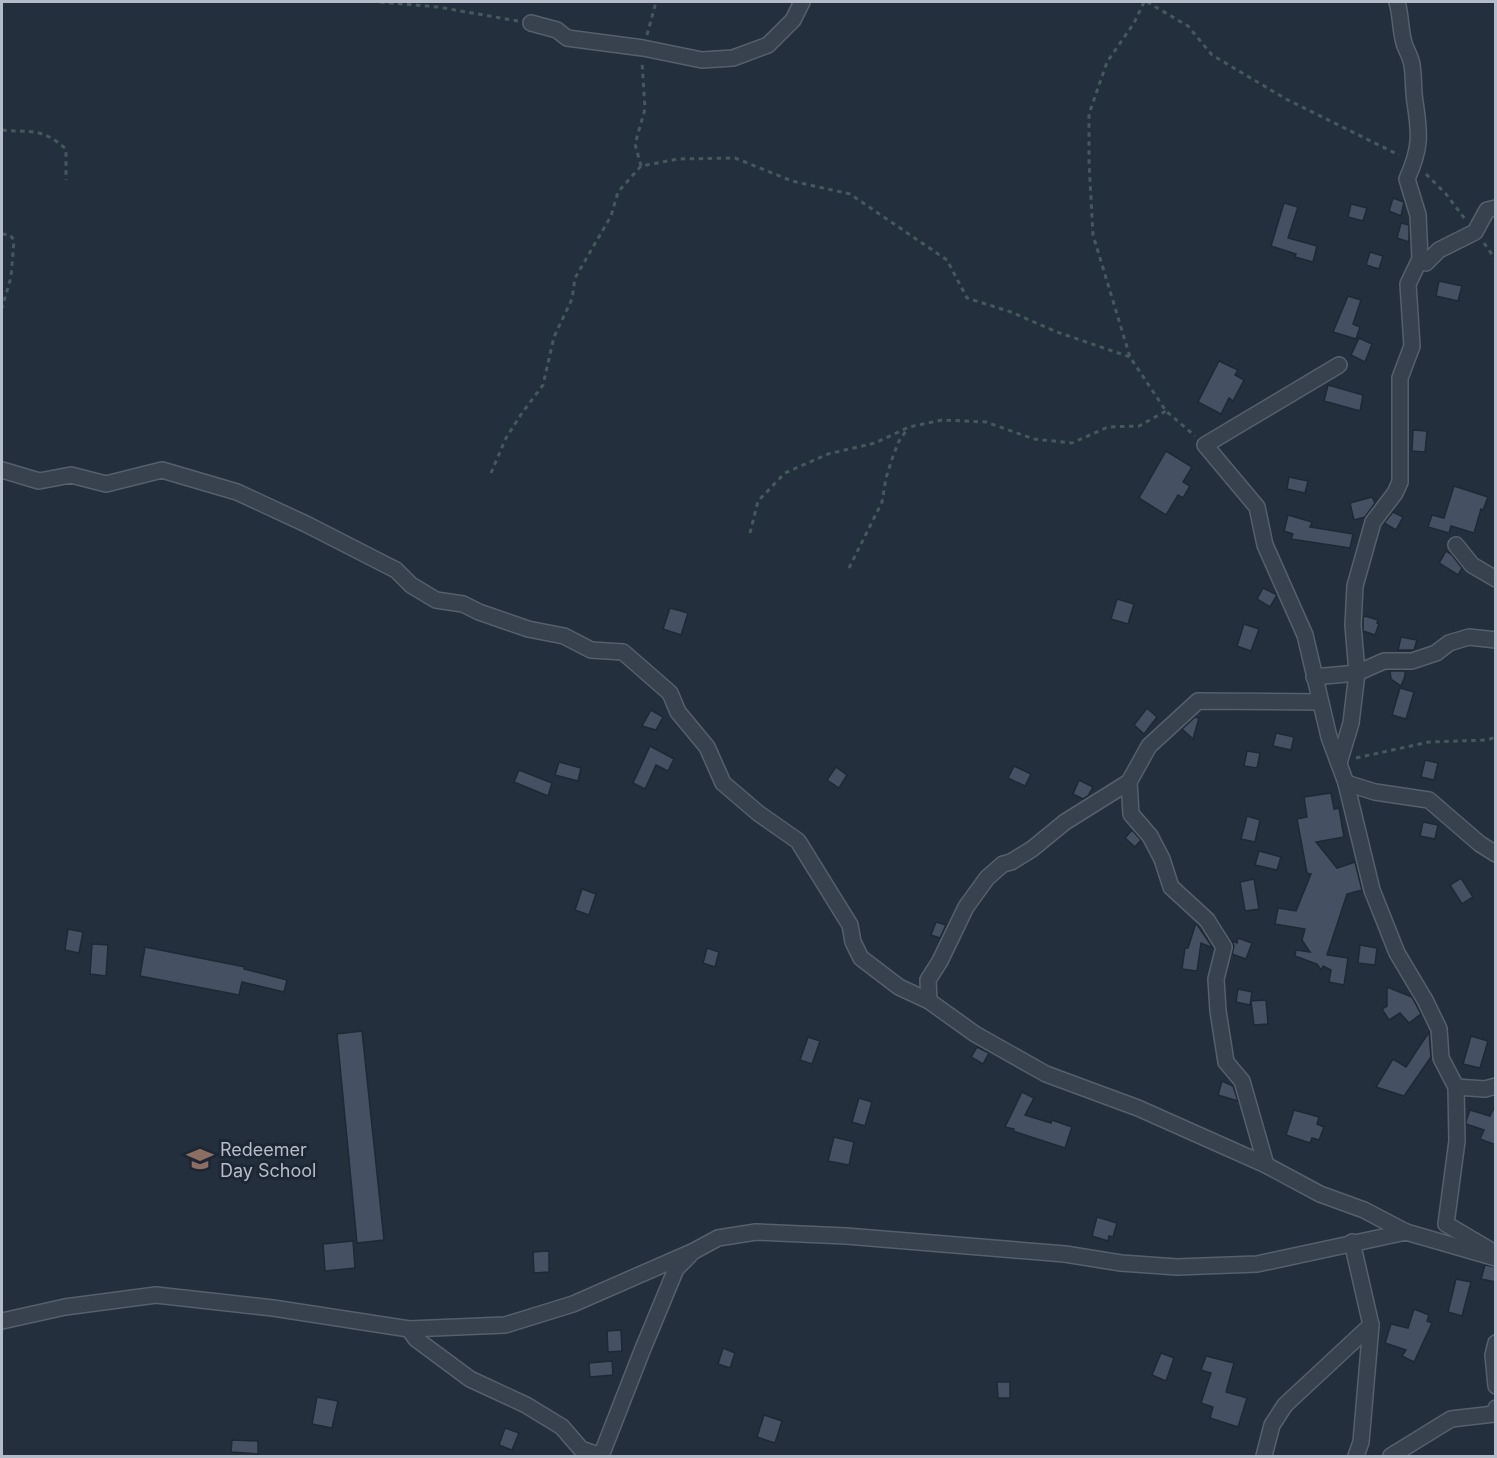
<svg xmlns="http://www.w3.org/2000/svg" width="1497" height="1458" font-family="Inter,sans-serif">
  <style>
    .building { fill: #455162; stroke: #1f2835; stroke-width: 1.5 }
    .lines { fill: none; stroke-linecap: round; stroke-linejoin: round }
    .street-casing { stroke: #565f6c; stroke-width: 18 }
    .path { stroke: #44595c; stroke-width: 3; stroke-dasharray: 4.5 4.5; stroke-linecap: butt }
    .street { stroke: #38414e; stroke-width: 15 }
    .labels { text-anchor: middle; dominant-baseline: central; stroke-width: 6; stroke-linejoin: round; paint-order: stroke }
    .poi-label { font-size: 18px; fill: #b4bcc9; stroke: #1d2633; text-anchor: start }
  </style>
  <rect width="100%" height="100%" fill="#242f3e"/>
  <g class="building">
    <polygon points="1393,198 1404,202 1401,216 1389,211"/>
    <polygon points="1284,203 1298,207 1288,238 1317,246 1313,262 1295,257 1296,254 1271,246"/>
    <polygon points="1351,204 1367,208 1363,221 1348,217"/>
    <polygon points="1401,223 1409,225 1409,242 1397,238"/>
    <polygon points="1370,252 1383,256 1379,269 1366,265"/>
    <polygon points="1439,281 1462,286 1458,301 1436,296"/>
    <polygon points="1348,296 1361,300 1353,324 1360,327 1356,339 1333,332"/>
    <polygon points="1359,338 1372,344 1365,362 1351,355"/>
    <polygon points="1219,361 1238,370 1235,375 1244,380 1233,401 1229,398 1221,414 1198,402"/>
    <polygon points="1328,385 1363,395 1360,411 1324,401"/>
    <polygon points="1413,430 1427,431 1425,452 1412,451"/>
    <polygon points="1166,451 1192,467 1183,482 1190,486 1183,498 1178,495 1166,515 1139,498"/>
    <polygon points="1289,477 1308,481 1305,493 1287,489"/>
    <polygon points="1454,486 1488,497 1483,510 1481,509 1474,533 1451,526 1449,533 1428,527 1432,515 1444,518"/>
    <polygon points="1372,497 1375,503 1365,517 1354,520 1350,503"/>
    <polygon points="1393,512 1403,517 1396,530 1384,523"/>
    <polygon points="1288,515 1312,522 1310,527 1353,534 1350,548 1291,539 1293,534 1284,531"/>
    <polygon points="1446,551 1452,555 1462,568 1458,575 1439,563"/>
    <polygon points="1263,588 1277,595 1270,607 1257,599"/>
    <polygon points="1117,599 1134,604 1128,624 1111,619"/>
    <polygon points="670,608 688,613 681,635 663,629"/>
    <polygon points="1365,616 1378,620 1377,623 1379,624 1375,635 1363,631 1363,618"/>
    <polygon points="1244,624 1259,629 1251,651 1237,646"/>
    <polygon points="1401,637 1417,640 1414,650 1398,650"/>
    <polygon points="1390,671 1405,671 1405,676 1401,686 1391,679"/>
    <polygon points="1400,688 1414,692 1406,719 1392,715"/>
    <polygon points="1147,708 1157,717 1144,734 1134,725"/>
    <polygon points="651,710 663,717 656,730 642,726"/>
    <polygon points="1195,717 1199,718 1193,739 1182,729"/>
    <polygon points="1276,733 1294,737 1291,750 1273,746"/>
    <polygon points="650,746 674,759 668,771 656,765 645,789 633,783"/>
    <polygon points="1247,751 1260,753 1257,768 1244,766"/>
    <polygon points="1425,760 1438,763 1434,780 1421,777"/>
    <polygon points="559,762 581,768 578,781 555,775"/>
    <polygon points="1014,766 1031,774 1025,786 1008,778"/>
    <polygon points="836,767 847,775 839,788 827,780"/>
    <polygon points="519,770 552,783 548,796 514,782"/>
    <polygon points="1079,780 1093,787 1088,796 1083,799 1073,794"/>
    <polygon points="1331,793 1334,809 1339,808 1344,837 1316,842 1337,868 1355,862 1362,890 1347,894 1327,955 1348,958 1344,985 1329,982 1331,970 1323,966 1321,970 1317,964 1295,956 1296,950 1310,952 1302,940 1305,929 1275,924 1278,908 1296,911 1311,874 1307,873 1297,819 1307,817 1304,797"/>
    <polygon points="1247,816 1260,820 1255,842 1241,839"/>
    <polygon points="1423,822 1438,825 1435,839 1420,836"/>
    <polygon points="1132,830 1141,840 1135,847 1125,838"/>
    <polygon points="1259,851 1281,857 1277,870 1255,865"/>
    <polygon points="1461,878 1473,897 1462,904 1450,885"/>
    <polygon points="1254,879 1259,909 1245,911 1240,882"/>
    <polygon points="582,889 596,894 589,915 575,910"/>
    <polygon points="936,922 946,925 940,938 931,935"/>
    <polygon points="1196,923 1213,948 1201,943 1197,971 1182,969 1185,948 1188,948"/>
    <polygon points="68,929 83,932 79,953 65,950"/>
    <polygon points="1238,938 1252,943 1246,959 1232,954 1234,946 1232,941 1237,943"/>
    <polygon points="92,944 108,945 106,976 90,974"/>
    <polygon points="1360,945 1377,948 1375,965 1358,963"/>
    <polygon points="145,947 245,967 244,969 287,980 284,992 242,982 239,995 140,976"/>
    <polygon points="707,948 719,952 715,967 703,963"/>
    <polygon points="1387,987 1412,997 1421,1014 1409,1023 1400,1013 1389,1020 1382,1009 1387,1006"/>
    <polygon points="1238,989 1252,992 1250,1005 1236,1002"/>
    <polygon points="1266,1000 1268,1024 1254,1025 1251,1001"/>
    <polygon points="362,1031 384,1240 357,1243 337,1034"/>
    <polygon points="1429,1032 1431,1057 1404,1096 1376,1087 1393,1059 1406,1067"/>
    <polygon points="1471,1036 1488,1041 1480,1068 1463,1064"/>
    <polygon points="808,1037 820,1041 812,1064 800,1060"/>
    <polygon points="977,1047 989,1053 983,1064 971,1057"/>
    <polygon points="1222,1081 1233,1086 1238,1101 1218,1095"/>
    <polygon points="1022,1092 1034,1098 1025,1115 1051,1123 1052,1120 1072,1127 1065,1148 1013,1131 1014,1129 1005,1127"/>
    <polygon points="859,1098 872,1102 865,1126 852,1122"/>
    <polygon points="1496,1104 1496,1145 1480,1139 1484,1130 1466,1124 1466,1121 1470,1110 1490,1116"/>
    <polygon points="1294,1110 1319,1117 1317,1124 1324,1127 1319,1140 1312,1138 1310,1143 1286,1135"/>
    <polygon points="834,1137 854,1142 849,1165 828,1161"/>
    <polygon points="1097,1217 1117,1223 1113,1237 1109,1236 1108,1241 1092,1236"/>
    <polygon points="353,1241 355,1268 325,1271 323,1244"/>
    <polygon points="549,1251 549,1272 534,1273 533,1252"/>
    <polygon points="1485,1265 1496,1267 1496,1282 1481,1279"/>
    <polygon points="1456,1279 1471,1282 1462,1316 1448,1312"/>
    <polygon points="1414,1309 1429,1315 1427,1321 1432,1323 1414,1362 1402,1356 1406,1350 1385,1343 1391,1324 1408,1328"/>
    <polygon points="621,1330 622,1351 608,1352 607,1331"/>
    <polygon points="723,1348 735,1353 730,1368 718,1364"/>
    <polygon points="1161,1353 1174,1358 1166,1381 1152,1375"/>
    <polygon points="1206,1356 1234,1363 1226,1392 1247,1398 1238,1427 1210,1418 1213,1407 1201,1403 1211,1373 1201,1370"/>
    <polygon points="612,1361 613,1375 590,1377 589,1363"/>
    <polygon points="997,1382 1010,1382 1010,1398 998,1398"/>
    <polygon points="317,1397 338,1401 332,1428 312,1424"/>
    <polygon points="764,1415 782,1421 775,1443 757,1437"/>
    <polygon points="505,1428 519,1433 512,1450 499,1445"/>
    <polygon points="232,1440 258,1441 258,1454 231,1452"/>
  </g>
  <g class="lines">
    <g class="street-casing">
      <g id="street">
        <polyline points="531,23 557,30 567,38 643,48 702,60 733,58 768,45 793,20 802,2"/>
        <polyline points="1426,263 1439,250 1475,232 1487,210 1496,208"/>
        <polyline points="1339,365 1205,445 1257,507 1265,545 1305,635 1329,737 1346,783 1372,890 1397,953 1425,1000 1439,1029 1441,1058 1456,1087 1457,1141 1446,1224 1490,1250"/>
        <polyline points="2,470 39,481 71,475 106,484 162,470 237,492 306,524 396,570 411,585 436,600 463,604 479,612 528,629 564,636 591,650 623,652 670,693 678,712 707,747 723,783 758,813 798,841 850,925 853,942 861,958 899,987 929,1001 975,1034 1046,1074 1138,1108 1266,1165 1320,1194 1364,1210 1406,1232"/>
        <polyline points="1456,545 1472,565 1496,579"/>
        <polyline points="1314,677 1357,673 1384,661 1412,661 1436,653 1449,643 1469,637 1496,640"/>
        <path d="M1339 763 1351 723 1357 673 1353 625 1355 586 1373 522 1395 493 1400 482V378L1412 346 1408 284 1420 259 1418 215 1407 179C1421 148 1420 134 1415 102 1413 90 1414 77 1412 65 1411 57 1406 50 1404 43 1400 29 1401 15 1397 2"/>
        <polyline points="1129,782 1131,814 1150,836 1162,859 1171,887 1207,920 1224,947 1216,979 1218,1011 1226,1062 1242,1081 1266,1165"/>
        <polyline points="1346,783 1375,792 1429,800 1480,844 1496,854"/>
        <polyline points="929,1001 928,980 940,961 966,907 987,878 1003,864 1011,862 1032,849 1065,822 1129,782 1149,746 1198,701 1320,702"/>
        <polyline points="1456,1087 1485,1089 1496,1086"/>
        <polyline points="1352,1242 1371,1325 1361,1442 1356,1456"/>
        <polyline points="2,1321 65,1307 156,1295 273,1308 409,1329 505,1325 573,1304 694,1251 718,1238 756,1232 846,1236 1065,1254 1121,1263 1177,1267 1257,1264 1406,1232 1496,1258"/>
        <polyline points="409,1329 416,1339 470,1379 526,1405 562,1427 581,1449 602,1456"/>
        <polyline points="1496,1343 1493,1355 1496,1386"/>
        <polyline points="601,1456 642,1351 676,1269 690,1255"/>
        <polyline points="1264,1456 1272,1425 1285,1405 1371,1325"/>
        <polyline points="1391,1456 1451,1419 1494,1414 1496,1408"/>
      </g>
    </g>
    <g class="path">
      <polyline points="380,2 438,7 518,21"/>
      <polyline points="1144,2 1134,23 1107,62 1089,114 1089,162 1093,235 1130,357 1166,411 1195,436"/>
      <polyline points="1147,2 1188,26 1212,55 1286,99 1399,155"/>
      <polyline points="647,35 656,2"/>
      <path d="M2 130C32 133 41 127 66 149V180"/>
      <polyline points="641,166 635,144 645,109 642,62"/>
      <polyline points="1426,174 1446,194 1465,219"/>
      <polyline points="2,234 10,235 14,240 11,277 2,308"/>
      <polyline points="1484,243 1496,260"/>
      <polyline points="491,473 506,438 522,413 543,385 554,337 572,299 575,278 611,216 618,192 641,166 678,159 735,158 792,181 850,194 947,260 967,298 1011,312 1057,332 1130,357"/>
      <polyline points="750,533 758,501 785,473 828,454 875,443 909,427 942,420 986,422 1034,439 1072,443 1108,427 1139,426 1166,411"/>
      <polyline points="849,568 882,502 886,478 893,456 899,441 908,428"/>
      <polyline points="1356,758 1429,742 1487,740 1496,737"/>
    </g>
    <use href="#street" class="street"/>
  </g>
  <defs>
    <g id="school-bare" transform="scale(2.07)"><path d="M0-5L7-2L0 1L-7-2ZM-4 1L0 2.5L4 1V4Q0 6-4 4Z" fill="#8d6e63" stroke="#1d2633" stroke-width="2.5" paint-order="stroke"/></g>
  </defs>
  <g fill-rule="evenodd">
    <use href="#school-bare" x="200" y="1159"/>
  </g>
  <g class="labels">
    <g class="poi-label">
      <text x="220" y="1149">Redeemer<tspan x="220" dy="21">Day School</tspan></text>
    </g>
  </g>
  <rect width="1497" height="1458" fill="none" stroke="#b4bcc9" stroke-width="6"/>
</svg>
